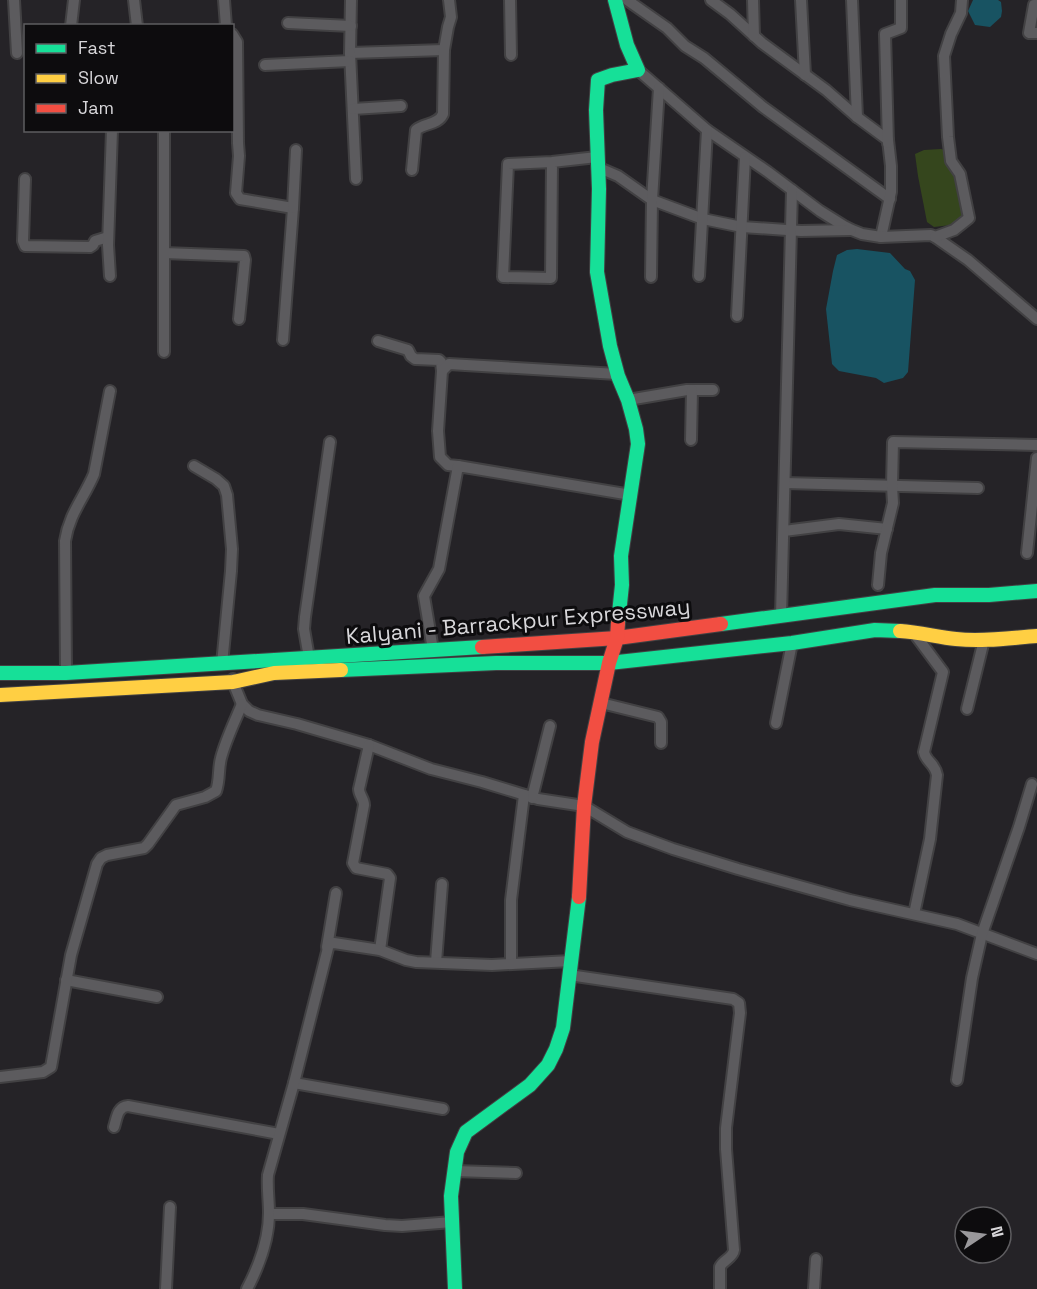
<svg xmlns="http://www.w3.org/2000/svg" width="1037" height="1289" font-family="'Space Grotesk',sans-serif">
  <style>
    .green { fill: #35461d }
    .water { fill: #185362 }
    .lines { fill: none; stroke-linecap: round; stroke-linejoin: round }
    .street-casing { stroke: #424143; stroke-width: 14 }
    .fast-casing { stroke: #424143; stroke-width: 16 }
    .slow-casing { stroke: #424143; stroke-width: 16 }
    .jam-casing { stroke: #424143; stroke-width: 16 }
    .street { stroke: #5c5b5e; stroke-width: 10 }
    .fast { stroke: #16e098; stroke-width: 14 }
    .slow { stroke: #ffcf43; stroke-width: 14 }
    .jam { stroke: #f24e42; stroke-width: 14 }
    .labels { text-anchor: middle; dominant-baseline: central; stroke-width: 6; stroke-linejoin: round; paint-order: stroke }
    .street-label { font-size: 22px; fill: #d8d7da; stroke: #0d0c0e }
  </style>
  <rect width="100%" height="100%" fill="#252327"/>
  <polygon class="green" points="941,149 948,151 958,177 964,216 951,225 934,227 927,222 918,176 915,154 924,150"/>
  <g class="water">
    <polygon points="973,0 998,0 1001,2 1002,11 1001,17 990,27 975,25 968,11"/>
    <polygon points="857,249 890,253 905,269 910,271 915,280 908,372 903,378 884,383 876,378 839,371 832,364 826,309 833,271 837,255 847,250"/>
  </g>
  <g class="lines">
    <g class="street-casing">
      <g id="street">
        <polyline points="14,0 17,53"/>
        <polyline points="134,0 137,26"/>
        <polyline points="224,0 226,26"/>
        <polyline points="351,0 350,53 444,50"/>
        <polyline points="510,0 511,55"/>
        <polyline points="627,0 667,28 685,46 704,58 763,107 890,199"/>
        <polyline points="711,0 730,14 762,43 826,90 857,117 888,140 891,166 891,192 881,237"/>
        <polyline points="753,0 754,36"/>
        <polyline points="801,0 805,75"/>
        <polyline points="852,0 857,117"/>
        <polyline points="1037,5 1034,5 1029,33 1037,33"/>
        <polyline points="288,23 351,26"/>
        <polyline points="71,26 74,0"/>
        <polyline points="232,34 237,42 238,143 239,156 236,193 240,199 293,208 283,340"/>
        <polyline points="350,53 356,179"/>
        <polyline points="265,65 350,61"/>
        <polyline points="638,70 707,130 768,172 820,211 844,226 852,230 862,234 881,237 931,235 935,237 968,260 1037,319"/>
        <polyline points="353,109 401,106"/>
        <polyline points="888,143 885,34 901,28 901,0"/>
        <polyline points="552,162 551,278 503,277 508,164 552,162 597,157"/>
        <polyline points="597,167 618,176 652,200 703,219 742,227 801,231 851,230"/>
        <path d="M412 170 416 130C424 123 438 125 443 114L444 50 448 27 451 17 449 0"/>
        <polyline points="25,179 23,241 25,246 90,247 93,245 95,241 108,237"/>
        <polyline points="293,208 296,150"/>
        <polyline points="935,237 954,230 969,218 960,174 951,161 948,137 944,56 951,34 961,13 962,0"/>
        <polyline points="164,253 244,256 245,260 239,319"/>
        <polyline points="110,276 108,245 112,130"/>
        <polyline points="699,276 707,130"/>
        <polyline points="651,277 652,200 659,88"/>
        <polyline points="737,316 745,157"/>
        <polyline points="378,341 408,350 411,356 415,359 439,360 441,362 442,371"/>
        <polyline points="164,352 164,130"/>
        <polyline points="628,400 687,390 713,390"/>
        <polyline points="691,440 692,390"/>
        <polyline points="194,466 216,479 224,486 227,495 232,549 231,571 222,664"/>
        <polyline points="458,466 448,465 440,457 438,431 442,371 449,364 617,374"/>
        <polyline points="785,483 978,488"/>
        <polyline points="784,531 839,524 887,529"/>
        <polyline points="1027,553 1037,458"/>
        <polyline points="878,585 881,553 893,503 892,486 893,442 1037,445"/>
        <polyline points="781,616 792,190"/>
        <path d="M914 633 943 672 924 752C926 762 935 763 937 775L930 839 914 914"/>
        <polyline points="433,650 424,596 439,569 458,466 631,495"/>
        <polyline points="309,658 304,629 305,617 330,442"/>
        <path d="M66 673 65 541C69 514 84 498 94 474L110 391"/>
        <polyline points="233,679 233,682 242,704 249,711 258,715 297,724 369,745 431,769 482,782 538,799 584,806 627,832 673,849 738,869 850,900 957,924 1037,954"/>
        <polyline points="601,703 658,717 661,722 661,743"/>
        <polyline points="967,709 984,640"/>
        <polyline points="776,723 792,643"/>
        <path d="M369 745 359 789C359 795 364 799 364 805L353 863 356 868 387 874 390 878 380 950"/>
        <polyline points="532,798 550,726"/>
        <polyline points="327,947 336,893"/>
        <polyline points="436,962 442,884"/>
        <polyline points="511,964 511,900 524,795"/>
        <path d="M569 975 733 999 739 1003 740 1013 726 1128V1149L734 1250C733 1258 723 1260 720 1267V1289"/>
        <polyline points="66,980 157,997"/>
        <path d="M0 1077 43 1072 51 1067 71 955 97 864 101 858 107 855 144 848 148 844 176 805 205 797 216 791C220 780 218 769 221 758 226 739 235 721 242 704"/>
        <polyline points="957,1080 972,978 982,934 1019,827 1032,784"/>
        <polyline points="294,1083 443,1109"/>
        <path d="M114 1127C117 1118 117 1107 128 1106L279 1134"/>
        <polyline points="454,1171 516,1173"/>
        <polyline points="269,1214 303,1214 385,1225 402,1226 452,1222"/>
        <polyline points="166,1289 170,1207"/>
        <path d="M247 1289C259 1266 269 1240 269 1213 269 1200 267 1188 268 1175L294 1083 329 944 334 943 380 950 406 960 416 962 492 965 571 961"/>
        <polyline points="814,1289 816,1259"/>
      </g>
    </g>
    <g class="fast-casing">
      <g id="fast">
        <polyline points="615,0 627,45 638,70 612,75 598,80 596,110 599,189 597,272 610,346 618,376 628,400 636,429 638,444 621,556 622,585 618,623"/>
        <polyline points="721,624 935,595 989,595 1037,591"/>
        <polyline points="341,670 496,663 609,663 792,643 875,630 900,631"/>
        <polyline points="0,673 66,673 482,647"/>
        <polyline points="455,1289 451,1196 457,1152 466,1132 530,1085 548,1065 556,1049 563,1028 579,897"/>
      </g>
    </g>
    <g class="slow-casing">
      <g id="slow">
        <path d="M900 631C919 632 937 637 956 639 983 642 1010 638 1037 636"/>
        <polyline points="0,695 233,682 274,673 341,670"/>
      </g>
    </g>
    <g class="jam-casing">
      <g id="jam">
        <polyline points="482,647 617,638 721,624"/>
        <polyline points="579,897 584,806 592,742 609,663 617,638 618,623"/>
      </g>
    </g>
    <use href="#street" class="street"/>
    <use href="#fast" class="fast"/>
    <use href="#slow" class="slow"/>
    <use href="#jam" class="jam"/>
  </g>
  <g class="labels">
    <g class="street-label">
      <text transform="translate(518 621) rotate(-5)">Kalyani - Barrackpur Expressway</text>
    </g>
  </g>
  <rect x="24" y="24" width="210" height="108" fill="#0d0c0e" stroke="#5e5d60" stroke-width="1.5"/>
  <rect x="36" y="44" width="30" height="9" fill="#16e098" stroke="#5e5d60" stroke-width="1.5"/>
  <text x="78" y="54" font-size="18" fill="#d8d7da">Fast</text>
  <rect x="36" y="74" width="30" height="9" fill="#ffcf43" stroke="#5e5d60" stroke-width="1.5"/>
  <text x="78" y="84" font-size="18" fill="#d8d7da">Slow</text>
  <rect x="36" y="104" width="30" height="9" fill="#f24e42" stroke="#5e5d60" stroke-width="1.5"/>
  <text x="78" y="114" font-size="18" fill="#d8d7da">Jam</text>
  <g transform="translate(983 1235) rotate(77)"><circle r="28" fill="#0d0c0e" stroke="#5e5d60" stroke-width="1.5"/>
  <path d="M0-4.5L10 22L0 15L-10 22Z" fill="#99989b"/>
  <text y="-9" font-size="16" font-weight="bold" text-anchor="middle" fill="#d8d7da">N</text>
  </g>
</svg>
